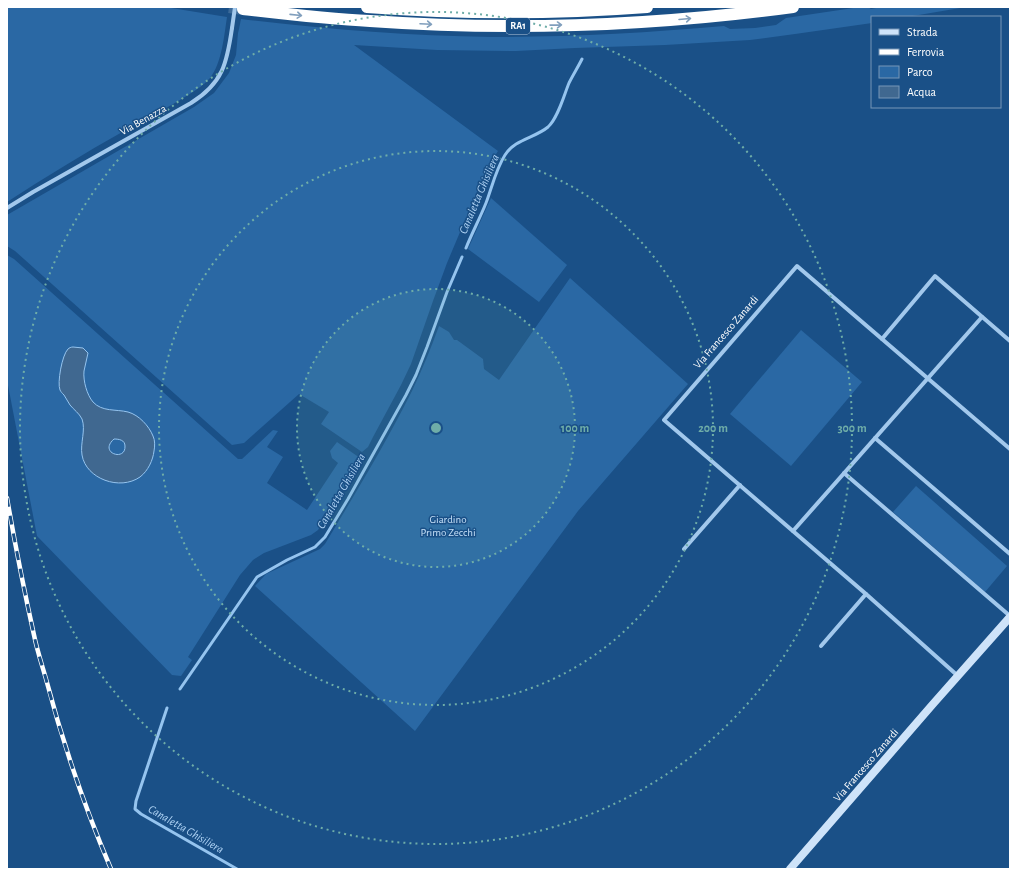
<svg xmlns="http://www.w3.org/2000/svg" width="1017" height="876" font-family="'Alegreya Sans',sans-serif">
  <style>
    .green { fill: #2a68a4 }
    .water { fill: #406890; stroke: #95c4ef; fill-rule: evenodd }
    .lines { fill: none; stroke-linecap: round; stroke-linejoin: round }
    .stream { stroke: #95c4ef; stroke-width: 3 }
    .highway-tunnel { stroke: #3c6a99; stroke-width: 12; stroke-dasharray: 12 6; stroke-linecap: butt }
    .street { stroke: #a2c8ec; stroke-width: 4 }
    .secondary { stroke: #cee3f9; stroke-width: 8 }
    .highway { stroke: #fff; stroke-width: 12 }
    .rail-casing { stroke: #fff; stroke-width: 4.5 }
    .rail { stroke: #1a5087; stroke-width: 3; stroke-dasharray: 9; stroke-linecap: butt }
    .street-bridge { stroke: #a2c8ec; stroke-width: 4 }
    .oneway { stroke: #819fbd }
    .ring { fill: none; stroke: #6fada8; stroke-width: 2; stroke-dasharray: 2 4 }
    .labels { text-anchor: middle; dominant-baseline: central; stroke-width: 3; stroke-linejoin: round; paint-order: stroke }
    .shield { fill: #1a5087; stroke: #bacadb; stroke-width: 1 }
    .shield-label { font-size: 10px; font-weight: bold; fill: #fff }
    .street-label { font-size: 11px; fill: #fff; stroke: #1a5087 }
    .park-label { font-size: 11px; fill: #c7e1f9; stroke: #1a5087 }
    .water-label { font-size: 12px; font-style: italic; fill: #aed2f4; stroke: #1a5087 }
    .centre { fill: #6fada8; stroke: #1a5087; stroke-width: 2 }
    .ring-label { font-size: 12px; text-anchor: middle; font-weight: bold; fill: #6fada8; stroke: #1a5087; stroke-width: 3; stroke-linejoin: round; paint-order: stroke }
  </style>
  <rect width="100%" height="100%" fill="#1a5087"/>
  <g class="green">
    <path d="M7 7H165L227 17C224 36 222 63 210 78 204 85 196 90 188 95 168 108 146 118 124 131 85 153 45 177 7 202Z"/>
    <path d="M860 7H868L871 9 881 7H966L907 17H872V23L795 34 750 40 665 45 575 48 516 51 437 50 354 45 498 151 487 168 447 263 433 301 411 364 401 385 373 437 368 447 362 452 321 424 329 412 299 394 244 443 232 445 15 251 7 246V215L194 107 214 93 229 73 236 55 238 33 239 29 241 19C323 29 408 36 491 37 569 37 646 33 724 26L730 29 755 28 776 25 786 18Z"/>
    <polygon points="491,198 567,265 539,302 468,249"/>
    <polygon points="7,255 14,259 238,459 242,459 273,430 278,431 267,447 283,457 267,483 307,510 338,463 332,458 330,451 337,442 360,458 357,465 318,530 311,535 264,553 253,560 240,575 188,657 192,660 181,676 172,675 37,536 7,380"/>
    <path d="M570 278 688 384 578 511 415 731 255 586 266 574 320 549 325 544C355 494 386 443 412 391 422 370 431 348 439 326L449 332 454 340H457L483 359 484 369 499 380Z"/>
    <polygon points="801,330 862,382 791,466 730,414"/>
    <polygon points="916,486 1007,566 985,592 893,512"/>
  </g>
  <path class="water" d="M73 347 83 348 88 353C87 359 85 365 84 371 83 381 87 395 93 402 102 412 116 409 128 412 139 415 149 426 153 436 155 440 155 446 154 451 153 460 148 471 140 477 120 491 86 479 82 455 80 443 86 430 82 419 79 413 74 410 70 405 68 402 66 398 64 395 62 393 61 392 60 390 57 383 62 355 68 349 69 348 71 347 73 347ZM114 439C119 439 125 440 125 446 126 462 98 453 114 439Z"/>
  <g class="lines">
    <g class="stream">
      <path d="M466 248C472 233 480 218 486 203 492 187 496 169 505 155 515 139 535 138 548 127 558 118 564 95 569 83 573 75 578 67 582 59"/>
      <polyline points="180,689 257,577 287,560 315,547 325,537 348,499 406,395 416,375 427,347 447,292 462,257"/>
      <polyline points="167,708 136,801 135,809 141,814 237,869"/>
    </g>
    <polyline class="highway-tunnel" points="229,7 243,9"/>
    <g class="street">
      <path d="M7 208 33 192 191 103C223 83 227 63 232 28"/>
      <polyline points="882,339 935,276 1010,341"/>
      <polyline points="875,438 1010,554"/>
      <polyline points="844,473 1010,616"/>
      <polyline points="793,531 982,317"/>
      <polyline points="684,549 740,485"/>
      <polyline points="821,646 866,594"/>
      <polyline points="958,676 866,594 664,420 797,266 1010,449"/>
    </g>
    <polyline class="secondary" points="790,869 933,704 1010,617"/>
    <g class="highway">
      <path d="M367 7C460 14 554 14 647 7"/>
      <path d="M243 9C286 14 328 19 370 21 511 31 653 26 793 7"/>
    </g>
    <g class="rail-casing">
      <path id="rail" d="M7 498C15 544 24 590 34 635 37 650 42 665 46 679 63 744 85 808 111 869"/>
    </g>
    <use href="#rail" class="rail"/>
    <polyline class="street-bridge" points="232,28 235,7"/>
  </g>
  <defs><path id="oneway-shaft" d="M-6 0H5M1.5-3L5.5 0L1.5 3" fill="none" stroke-width="1.6" stroke-linecap="round" stroke-linejoin="round"/></defs>
  <g class="oneway">
    <use href="#oneway-shaft" transform="translate(296 15) rotate(6)"/>
    <use href="#oneway-shaft" transform="translate(685 19) rotate(-5)"/>
    <use href="#oneway-shaft" transform="translate(426 24) rotate(3)"/>
    <use href="#oneway-shaft" transform="translate(556 25) rotate(-1)"/>
  </g>
  <circle cx="436" cy="428" r="139" fill="#6fada8" fill-opacity=".12"/>
  <g class="ring">
    <circle cx="436" cy="428" r="139"/>
    <circle cx="436" cy="428" r="277"/>
    <circle cx="436" cy="428" r="416"/>
  </g>
  <g class="labels">
    <rect class="shield" x="506" y="18" width="24" height="16" rx="3"/>
    <g class="shield-label">
      <text x="518" y="26">RA1</text>
    </g>
    <g class="street-label">
      <text transform="translate(143 120) rotate(-29)">Via Benazza</text>
      <text transform="translate(726 332) rotate(-49)">Via Francesco Zanardi</text>
      <text transform="translate(866 765) rotate(-49)">Via Francesco Zanardi</text>
    </g>
    <g class="park-label">
      <text x="448" y="519">Giardino<tspan x="448" dy="13">Primo Zecchi</tspan></text>
    </g>
    <g class="water-label">
      <text transform="translate(479 194) rotate(-67)">Canaletta Ghisiliera</text>
      <text transform="translate(341 491) rotate(-60)">Canaletta Ghisiliera</text>
      <text transform="translate(186 829) rotate(30)">Canaletta Ghisiliera</text>
    </g>
  </g>
  <circle cx="436" cy="428" r="6" class="centre"/>
  <g class="ring-label">
    <text x="575" y="432">100 m</text>
    <text x="713" y="432">200 m</text>
    <text x="852" y="432">300 m</text>
  </g>
  <rect width="1017" height="876" fill="none" stroke="#ffffff" stroke-width="16"/>
  <rect x="871" y="16" width="130" height="92" fill="#1a5087" stroke="#7696b7"/>
  <rect x="879" y="29" width="20" height="6" fill="#cee3f9" stroke="#7696b7"/>
  <text x="907" y="36" font-size="12" fill="#ffffff">Strada</text>
  <rect x="879" y="49" width="20" height="6" fill="#ffffff" stroke="#7696b7"/>
  <text x="907" y="56" font-size="12" fill="#ffffff">Ferrovia</text>
  <rect x="879" y="66" width="20" height="12" fill="#2a68a4" stroke="#7696b7"/>
  <text x="907" y="76" font-size="12" fill="#ffffff">Parco</text>
  <rect x="879" y="86" width="20" height="12" fill="#406890" stroke="#7696b7"/>
  <text x="907" y="96" font-size="12" fill="#ffffff">Acqua</text>
</svg>
